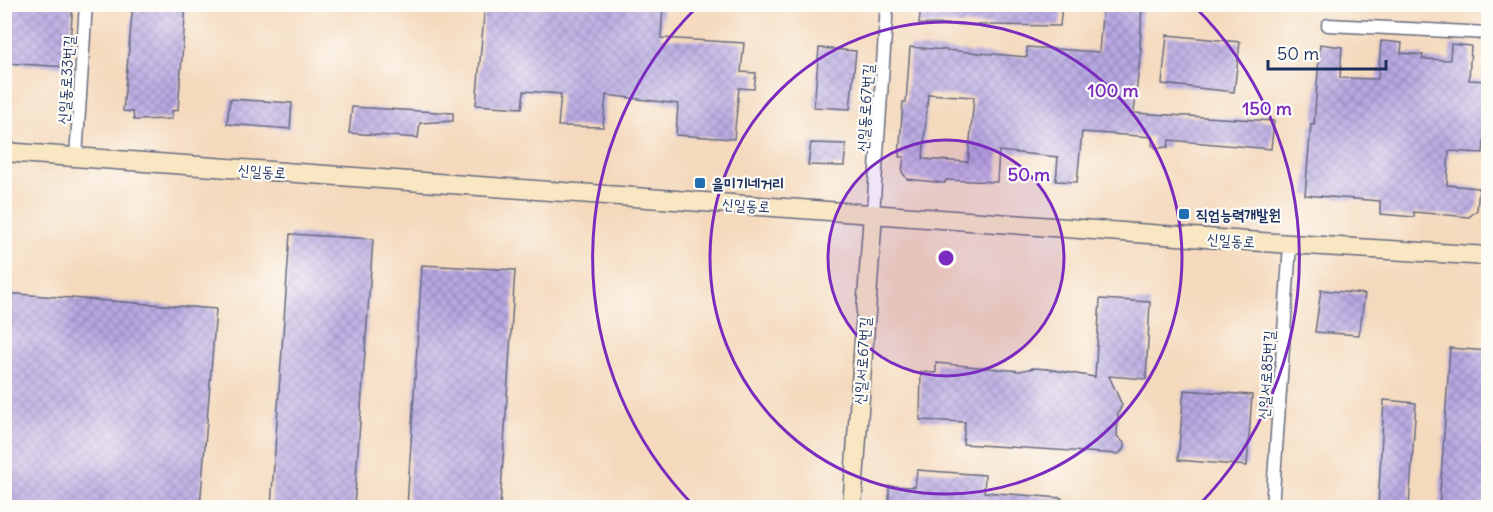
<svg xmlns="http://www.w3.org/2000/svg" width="1493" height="512" font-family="Delius,'Poor Story',sans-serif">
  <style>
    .building { fill: url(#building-cross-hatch); fill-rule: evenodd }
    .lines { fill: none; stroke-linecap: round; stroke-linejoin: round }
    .minor-casing { stroke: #676a7f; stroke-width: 15 }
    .secondary-casing { stroke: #676a7f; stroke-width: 21 }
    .minor { stroke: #fff; stroke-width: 12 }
    .secondary { stroke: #f9e7c3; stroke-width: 18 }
    .ring { fill: none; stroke: #7b2cbf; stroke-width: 3 }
    .poi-dot { fill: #1f6fb2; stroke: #fdfcf7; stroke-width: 2 }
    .labels { text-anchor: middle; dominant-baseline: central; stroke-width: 4.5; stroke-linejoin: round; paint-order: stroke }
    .street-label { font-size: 15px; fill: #1b2f5e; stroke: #fdfcf7 }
    .poi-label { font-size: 15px; font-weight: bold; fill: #1b2f5e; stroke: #fdfcf7; text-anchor: start }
    .centre { fill: #7b2cbf; stroke: #fdfcf7; stroke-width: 3 }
    .ring-label { font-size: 18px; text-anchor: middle; font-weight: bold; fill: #7b2cbf; stroke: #fdfcf7; stroke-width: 4.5; stroke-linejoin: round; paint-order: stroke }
  </style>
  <defs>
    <pattern id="building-cross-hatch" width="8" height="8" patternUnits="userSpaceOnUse" patternTransform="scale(1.5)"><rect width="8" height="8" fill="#b8a8e2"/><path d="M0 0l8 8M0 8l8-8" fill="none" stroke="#9589ba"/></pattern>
  </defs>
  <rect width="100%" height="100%" fill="#fdfcf7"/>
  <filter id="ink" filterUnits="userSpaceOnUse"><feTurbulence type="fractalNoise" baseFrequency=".0167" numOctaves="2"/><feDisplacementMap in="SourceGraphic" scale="12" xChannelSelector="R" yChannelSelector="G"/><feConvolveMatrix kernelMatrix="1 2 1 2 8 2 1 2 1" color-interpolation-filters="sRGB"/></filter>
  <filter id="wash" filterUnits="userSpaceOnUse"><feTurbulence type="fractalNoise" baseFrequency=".008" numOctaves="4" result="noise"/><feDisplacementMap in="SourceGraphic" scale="24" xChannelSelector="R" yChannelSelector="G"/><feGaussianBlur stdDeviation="1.35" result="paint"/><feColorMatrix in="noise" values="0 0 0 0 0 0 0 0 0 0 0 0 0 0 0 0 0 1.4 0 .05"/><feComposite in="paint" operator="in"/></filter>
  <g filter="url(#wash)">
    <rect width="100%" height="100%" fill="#f4d9bc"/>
    <g id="blocks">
      <g class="building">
        <polygon points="4,4 73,4 68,67 4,63"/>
        <polygon points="133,4 186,4 178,110 172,111 172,119 134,120 133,112 123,111"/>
        <polygon points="485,4 663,4 661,38 744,43 741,72 756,73 754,89 739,88 734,139 676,135 678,104 606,95 603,127 558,126 561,94 524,91 522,108 476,105"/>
        <polygon points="921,4 1062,4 1060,26 919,24"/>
        <path d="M1103 4H1142L1140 48H1141L1134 113 1274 121 1271 149 1169 140 1168 147 1156 148 1152 145 1153 137 1082 132 1077 182 1056 181 1058 157 999 151 997 182 946 180 945 183 907 179 902 172 904 157H899L903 102H906L910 47 1027 57V47L1099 52ZM928 94 974 97 968 162 923 159Z"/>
        <polygon points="1167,35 1240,42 1234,92 1162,84"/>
        <polygon points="1381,41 1402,43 1401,53 1423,55 1422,59 1450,60 1451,44 1471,46 1469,80 1488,81 1487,130 1485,129 1483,153 1449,151 1447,185 1479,188 1477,210 1469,217 1414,212 1414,217 1380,214 1380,201 1305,195 1311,124 1314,125 1320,44 1342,47 1340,78 1378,79"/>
        <polygon points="819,48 856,51 850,109 814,107"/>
        <polygon points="230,99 292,103 290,129 227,124"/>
        <polygon points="352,107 453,113 453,121 420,123 418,138 349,133"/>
        <polygon points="811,143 846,144 844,166 808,165"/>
        <polygon points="290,234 373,239 354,507 271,507"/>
        <polygon points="422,265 515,270 500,507 407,507"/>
        <polygon points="1321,290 1365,294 1359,335 1315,332"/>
        <polygon points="4,293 216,309 200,507 4,507"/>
        <polygon points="1100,299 1150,302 1146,379 1109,376 1122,405 1118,414 1117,436 1124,443 1124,448 1121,452 1118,454 963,444 965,422 920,420 921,372 936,373 936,363 1020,371 1034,368 1047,369 1095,377"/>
        <polygon points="1450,348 1488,351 1488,507 1439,507"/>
        <polygon points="1184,390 1252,395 1247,466 1178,460"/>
        <polygon points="1384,400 1416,403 1409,507 1378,507"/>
        <polygon points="917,470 985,475 984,492 1062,498 1062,507 889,507 889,486 915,487"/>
      </g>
    </g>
  </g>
  <g filter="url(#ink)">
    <use href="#blocks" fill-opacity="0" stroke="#676a7f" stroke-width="1.5"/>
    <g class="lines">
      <g class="minor-casing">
        <g id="minor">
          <polyline points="1328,25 1488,33"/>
          <polyline points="76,157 86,4"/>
          <polyline points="873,214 887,4"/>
          <polyline points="1272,508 1290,244"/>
        </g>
      </g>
      <g class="secondary-casing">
        <g id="secondary">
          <polyline points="4,152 1290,244 1488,256"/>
          <polyline points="852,508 873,214"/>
        </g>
      </g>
      <use href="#minor" class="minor"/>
      <use href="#secondary" class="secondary"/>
    </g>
  </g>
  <circle cx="946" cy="258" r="118" fill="#7b2cbf" fill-opacity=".12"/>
  <g class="ring">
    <circle cx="946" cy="258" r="118"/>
    <circle cx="946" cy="258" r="236"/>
    <path d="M694 506A354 354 0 0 1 698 6M1194 6A354 354 0 0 1 1198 506"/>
  </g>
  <g class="poi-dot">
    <rect x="694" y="177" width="12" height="12" rx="3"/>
    <rect x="1178" y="208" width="12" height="12" rx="3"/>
  </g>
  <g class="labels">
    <g class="street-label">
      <text transform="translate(66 80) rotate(-86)">신일동로33번길</text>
      <text transform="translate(865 108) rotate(-86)">신일동로67번길</text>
      <text transform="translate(262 171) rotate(4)">신일동로</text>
      <text transform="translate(746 205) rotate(4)">신일동로</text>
      <text transform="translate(1231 240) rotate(4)">신일동로</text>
      <text transform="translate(862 361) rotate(-86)">신일서로67번길</text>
      <text transform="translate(1266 375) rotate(-86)">신일서로85번길</text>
    </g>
    <g class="poi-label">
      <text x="712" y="183">을미기네거리</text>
      <text x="1196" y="214">직업능력개발원</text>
    </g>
  </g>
  <circle cx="946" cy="258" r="9" class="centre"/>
  <g class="ring-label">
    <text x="1113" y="97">100 m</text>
    <text x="1267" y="115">150 m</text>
    <text x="1029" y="181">50 m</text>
  </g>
  <rect width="1493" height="512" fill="none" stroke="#fdfcf7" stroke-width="24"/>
  <path d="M1268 60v9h118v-9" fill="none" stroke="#1b2f5e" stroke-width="3"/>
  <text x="1277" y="60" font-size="18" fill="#1b2f5e" stroke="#fdfcf7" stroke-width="4.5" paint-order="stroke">50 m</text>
</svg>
